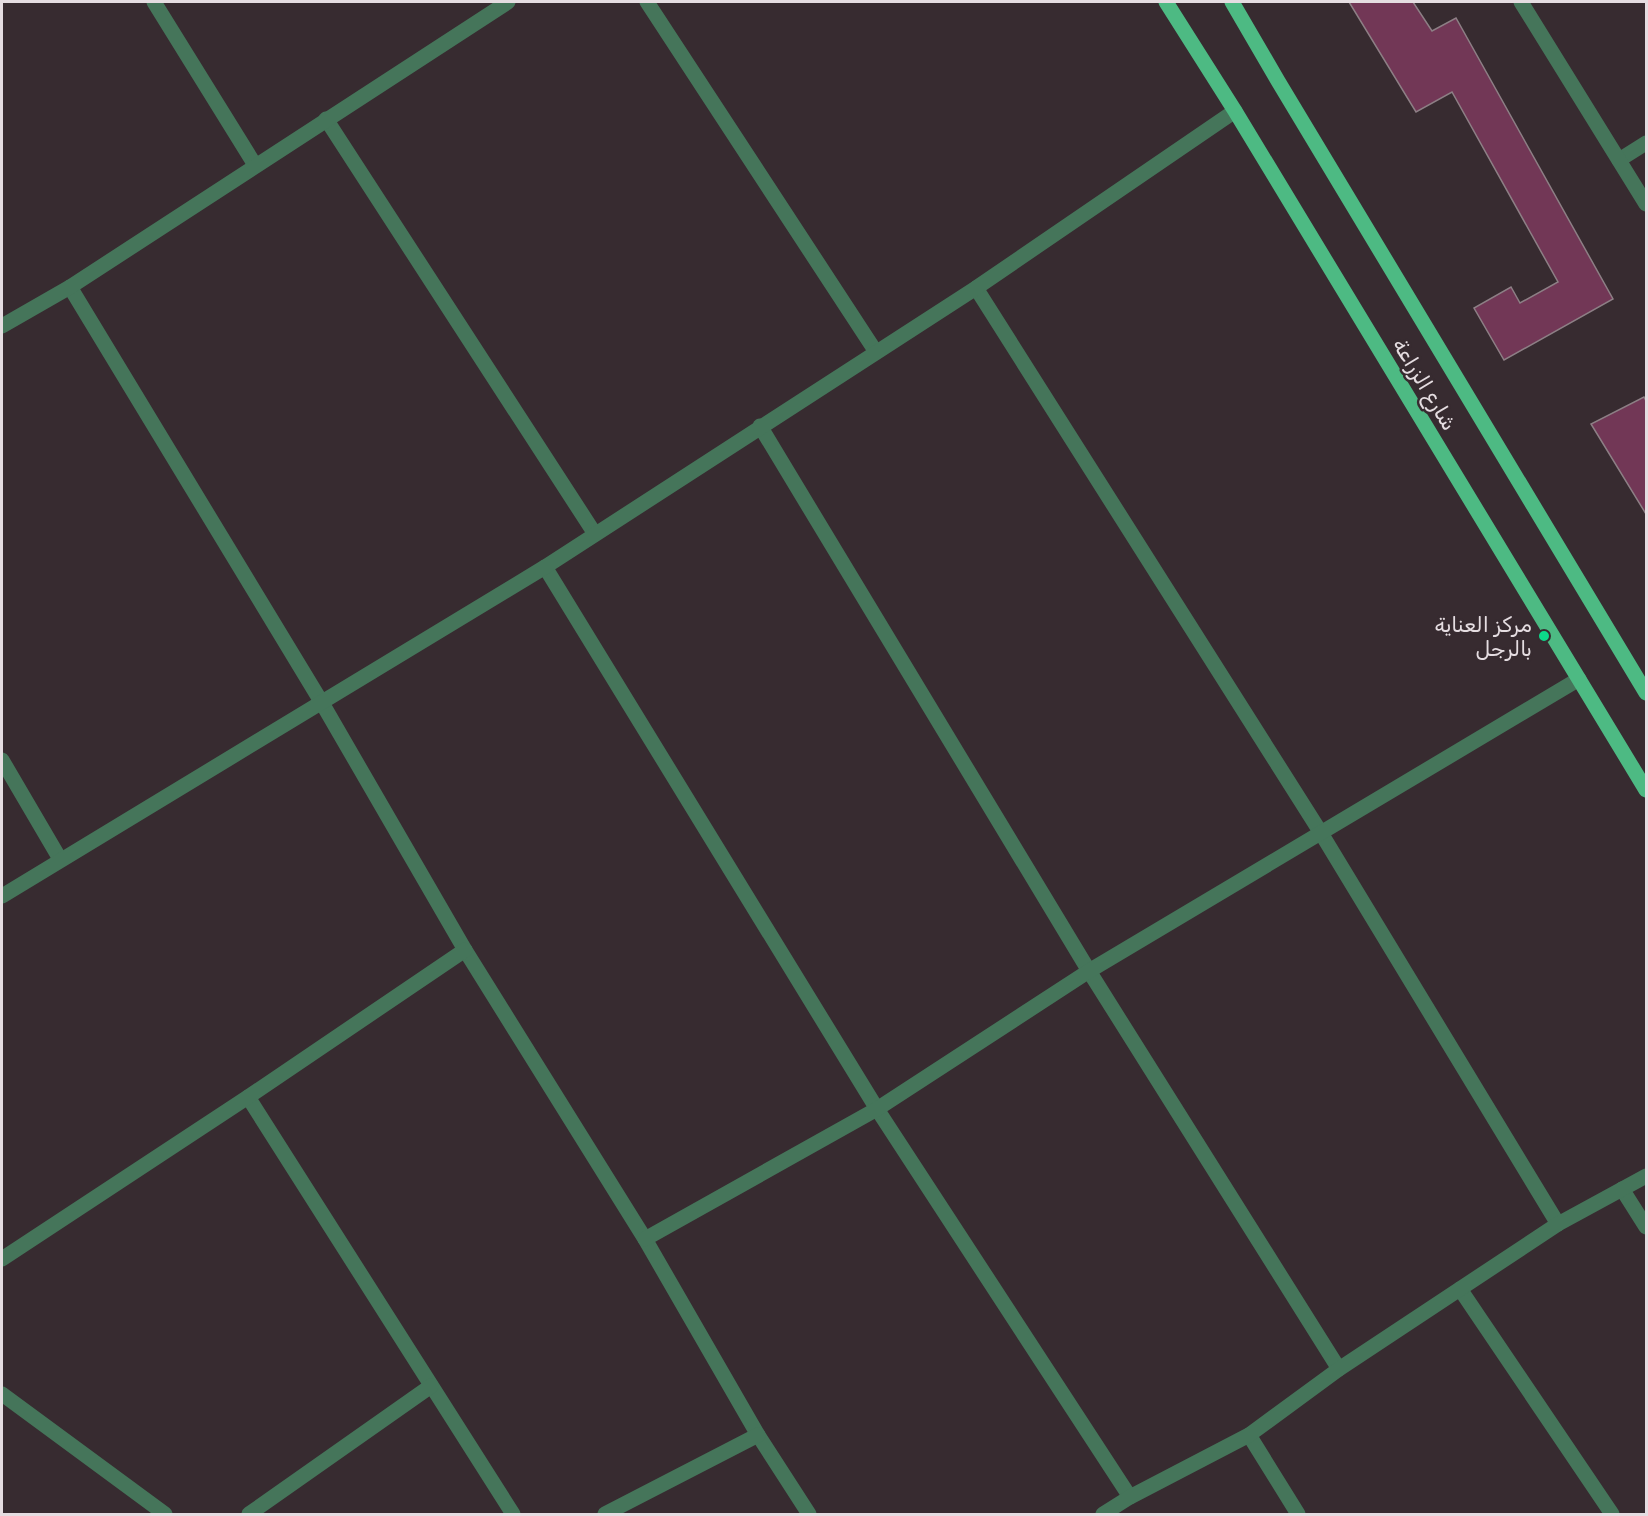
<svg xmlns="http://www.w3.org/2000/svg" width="1648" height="1516" font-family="Rubik,Cairo,sans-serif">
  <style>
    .building { fill: #723756; stroke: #8d7f85; stroke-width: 1.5 }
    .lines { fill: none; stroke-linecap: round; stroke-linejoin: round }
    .lane { stroke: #45755a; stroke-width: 15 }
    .street { stroke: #45755a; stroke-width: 15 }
    .primary { stroke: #4dba83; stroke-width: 15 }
    .poi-dot { fill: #0dd98a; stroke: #372b30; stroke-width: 2 }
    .labels { text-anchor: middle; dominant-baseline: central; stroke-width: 5; stroke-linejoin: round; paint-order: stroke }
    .street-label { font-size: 21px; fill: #e5dde1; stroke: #372b30 }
    .poi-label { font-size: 21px; fill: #e5dde1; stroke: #372b30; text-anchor: end }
  </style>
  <rect width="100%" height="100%" fill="#372b30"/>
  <g class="building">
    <polygon points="1349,2 1413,2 1432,31 1456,18 1613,299 1504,360 1474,308 1511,287 1520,303 1558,282 1452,92 1416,112"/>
    <polygon points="1644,397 1646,401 1646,514 1591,424"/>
  </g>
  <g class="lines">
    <polyline class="lane" points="1619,160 1646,143"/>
    <g class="street">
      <polyline points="154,2 255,165"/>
      <polyline points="647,2 876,352"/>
      <polyline points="1521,2 1646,204"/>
      <polyline points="326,119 595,534"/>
      <polyline points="70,287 322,703 465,950 645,1239 758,1435 809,1514"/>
      <polyline points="976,288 1321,833 1558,1224"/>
      <polyline points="2,326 70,287 508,2"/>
      <polyline points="760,426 1089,971 1339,1369"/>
      <polyline points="545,567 877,1109 1130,1497"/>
      <polyline points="2,760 60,859"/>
      <polyline points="2,896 545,567 976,288 1235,111"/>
      <polyline points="248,1097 513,1514"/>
      <polyline points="1622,1189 1646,1227"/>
      <polyline points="645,1239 877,1109 1089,971 1579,679"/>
      <polyline points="2,1259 248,1097 465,950"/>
      <polyline points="1460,1289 1612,1514"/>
      <polyline points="2,1394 165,1514"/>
      <polyline points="1249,1435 1298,1514"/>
      <polyline points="249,1514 431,1386"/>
      <polyline points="605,1514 758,1435"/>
      <polyline points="1103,1514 1130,1497 1249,1435 1339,1369 1558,1224 1646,1176"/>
    </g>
    <g class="primary">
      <polyline points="1166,2 1235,111 1646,790"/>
      <polyline points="1232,2 1278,81 1646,693"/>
    </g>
  </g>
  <circle class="poi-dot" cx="1544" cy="636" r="6"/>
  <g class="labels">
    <g class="street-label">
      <text transform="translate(1425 384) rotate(59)">شارع الزراعة</text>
    </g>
    <g class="poi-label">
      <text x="1532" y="624">مركز العناية<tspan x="1532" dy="24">بالرجل</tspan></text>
    </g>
  </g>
  <rect width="1648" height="1516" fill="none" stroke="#e5dde1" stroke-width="6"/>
</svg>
